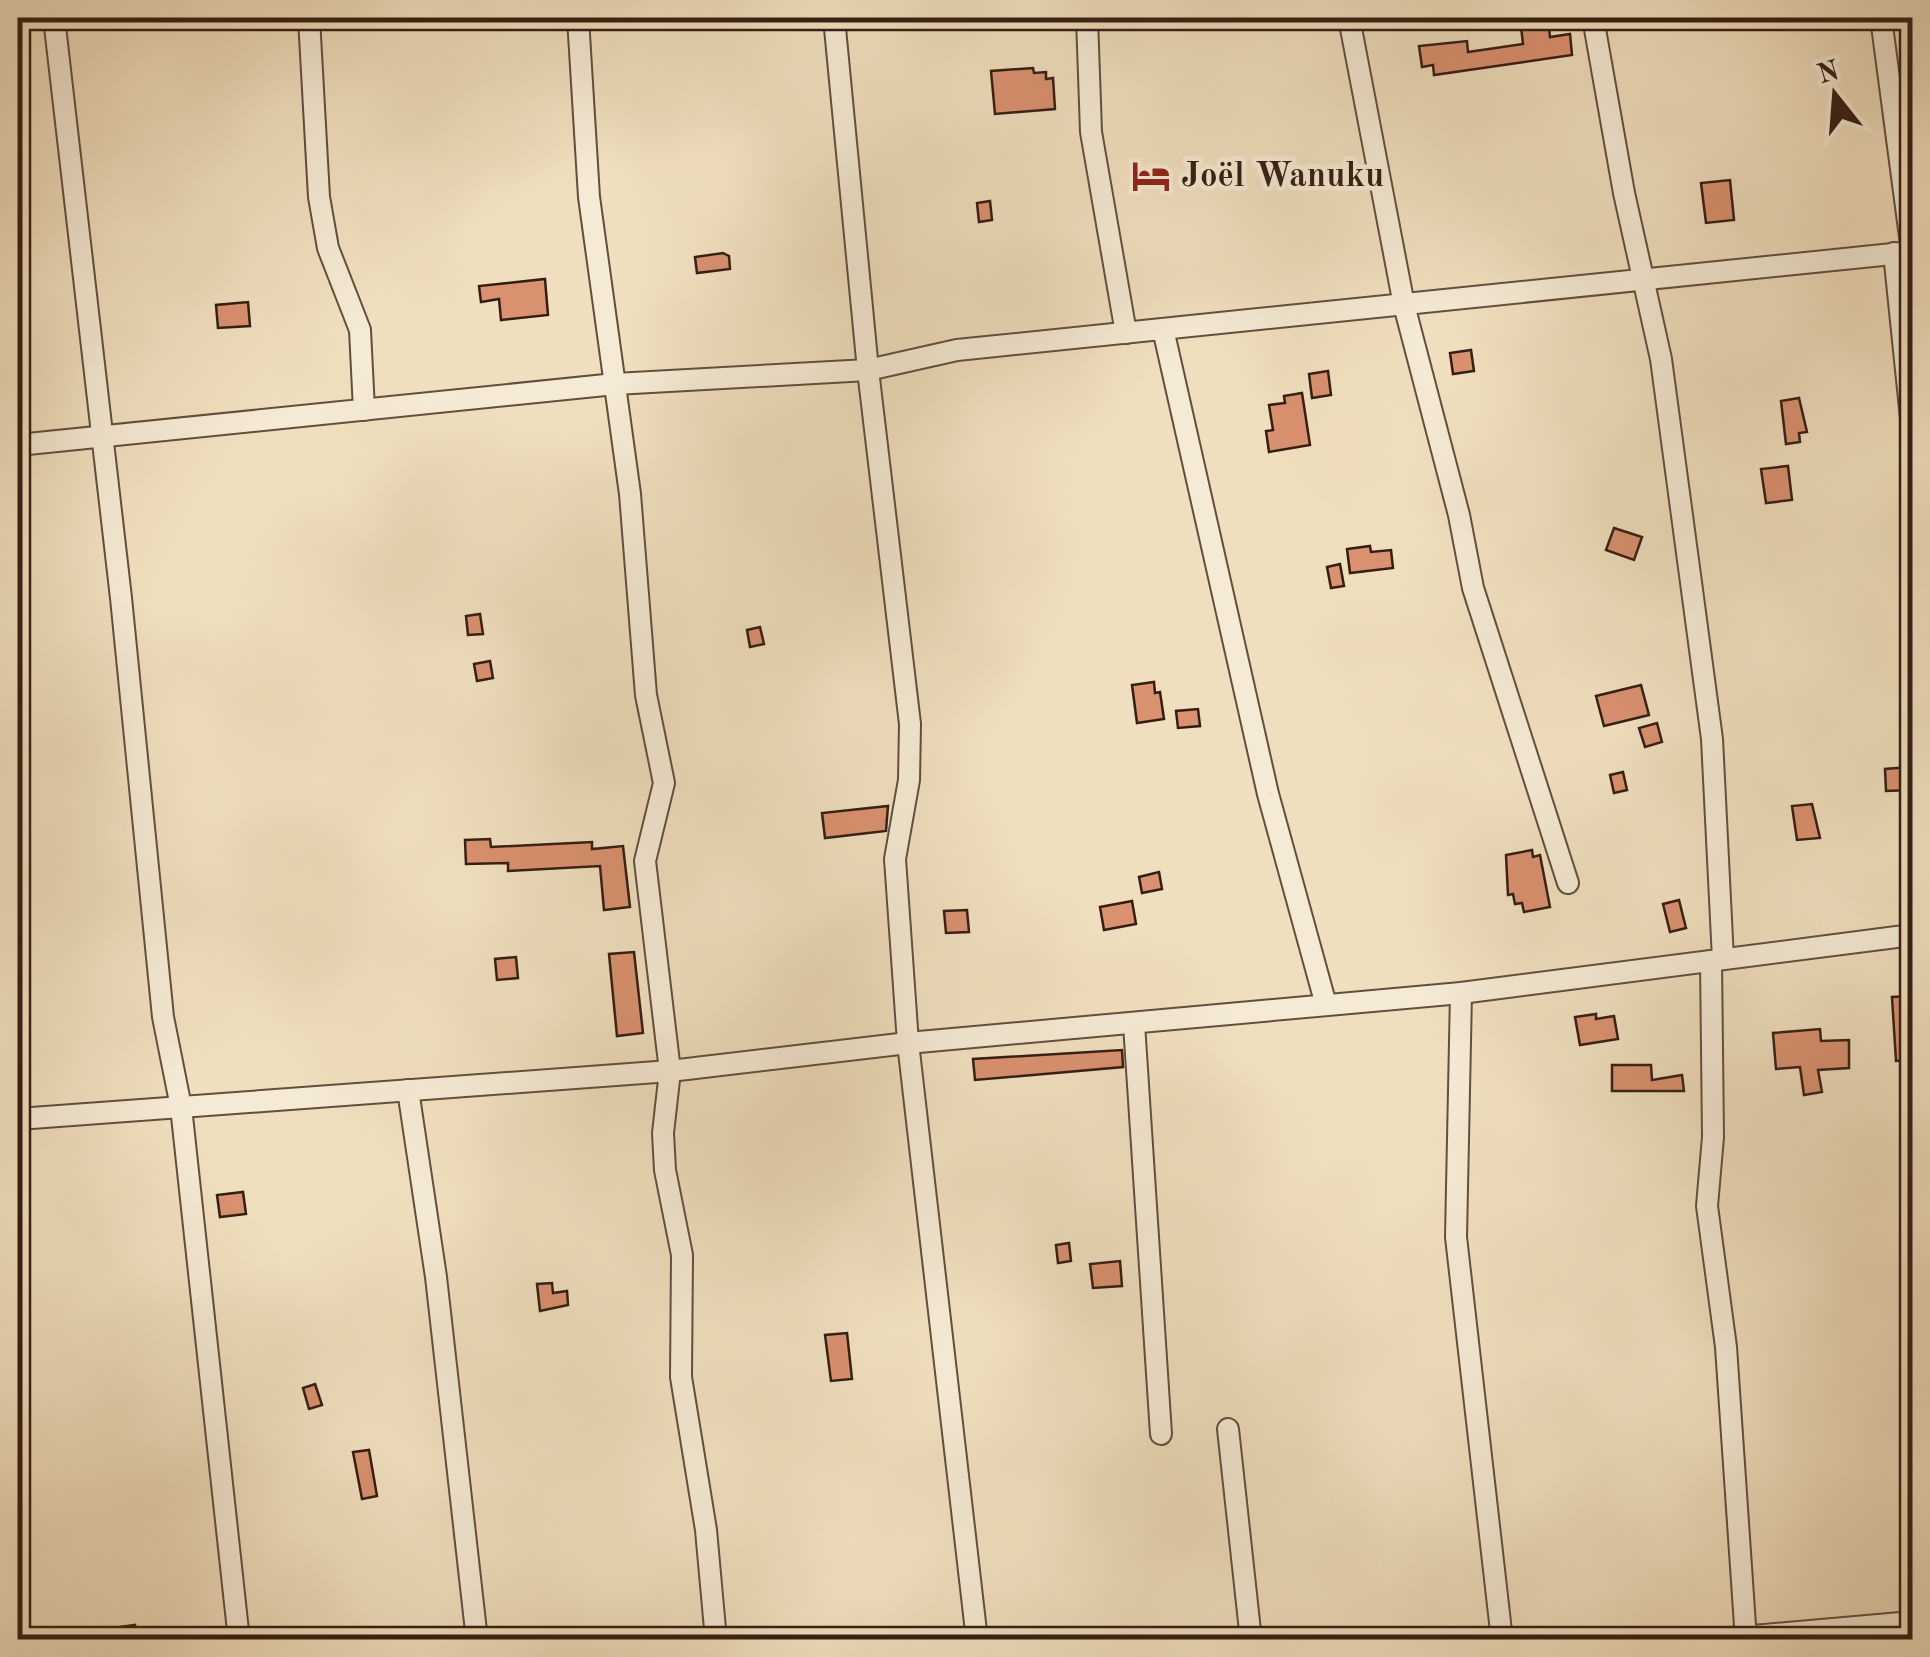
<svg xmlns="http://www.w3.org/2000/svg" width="1930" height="1657" font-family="'Old Standard TT',serif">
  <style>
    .building { fill: #da9170; stroke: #341e14; stroke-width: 2.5 }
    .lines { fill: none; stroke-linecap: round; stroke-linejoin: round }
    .minor-casing { stroke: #634e3e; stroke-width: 24 }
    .minor { stroke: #f5ead5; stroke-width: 20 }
    .labels { text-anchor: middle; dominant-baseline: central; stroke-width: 9; stroke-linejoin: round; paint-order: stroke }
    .poi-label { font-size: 35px; font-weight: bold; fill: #341e14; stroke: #f5ead5; text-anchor: start }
  </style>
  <rect width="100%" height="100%" fill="#f0dfbe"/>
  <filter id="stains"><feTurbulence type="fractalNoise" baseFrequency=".002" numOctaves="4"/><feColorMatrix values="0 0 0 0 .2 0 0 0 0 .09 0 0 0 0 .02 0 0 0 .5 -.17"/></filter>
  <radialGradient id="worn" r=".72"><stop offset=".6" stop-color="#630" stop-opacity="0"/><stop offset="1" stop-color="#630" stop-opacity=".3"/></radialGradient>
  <g class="building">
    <polygon points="1520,18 1548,18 1550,37 1570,34 1572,55 1434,75 1433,65 1422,67 1419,46 1467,41 1468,52 1523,44"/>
    <polygon points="1033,68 1034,73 1046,72 1046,79 1053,78 1055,109 995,114 991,71"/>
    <polygon points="1730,180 1734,220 1706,223 1701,183"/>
    <polygon points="990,201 992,220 979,222 977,203"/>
    <polygon points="723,253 729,256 730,269 697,273 695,257"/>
    <polygon points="545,279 548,315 501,320 499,299 481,302 479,286"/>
    <polygon points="248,302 250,326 218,328 216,305"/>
    <polygon points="1471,350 1474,371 1453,374 1450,353"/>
    <polygon points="1328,371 1331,395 1312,398 1309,374"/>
    <polygon points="1302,393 1310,445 1269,452 1266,431 1273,430 1269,405 1285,403 1284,396"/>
    <polygon points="1799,398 1807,432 1799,433 1800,442 1786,444 1781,401"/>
    <polygon points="1788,466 1792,500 1766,503 1761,469"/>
    <polygon points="1614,528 1642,537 1634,560 1606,550"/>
    <polygon points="1370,546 1371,552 1391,550 1393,568 1350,573 1347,549"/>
    <polygon points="1340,564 1344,586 1331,588 1327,567"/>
    <polygon points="480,614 483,634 468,635 466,616"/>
    <polygon points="760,627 764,644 750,647 747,630"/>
    <polygon points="490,661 493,678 477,681 474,664"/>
    <polygon points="1154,682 1155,693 1160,692 1164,719 1137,723 1132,685"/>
    <polygon points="1641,685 1649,715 1604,726 1596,696"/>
    <polygon points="1198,709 1200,726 1178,728 1176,711"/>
    <polygon points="1657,723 1662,742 1645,747 1639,728"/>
    <polygon points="1909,767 1910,790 1886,791 1885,769"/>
    <polygon points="1623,772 1627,790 1614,793 1610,775"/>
    <polygon points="1812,804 1820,838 1797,840 1792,806"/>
    <polygon points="888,806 886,831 825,838 822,813"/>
    <polygon points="490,839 491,847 592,842 592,849 623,846 630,907 604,910 600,866 508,871 508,863 466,864 465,840"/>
    <polygon points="1532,850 1533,857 1540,855 1550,907 1524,912 1522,903 1515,904 1513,894 1508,895 1506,855"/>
    <polygon points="1159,872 1162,889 1142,893 1139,877"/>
    <polygon points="1679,900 1686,928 1670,932 1663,904"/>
    <polygon points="1132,901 1136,924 1104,930 1100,907"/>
    <polygon points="967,910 969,932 946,933 944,911"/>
    <polygon points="634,952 643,1033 617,1036 609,954"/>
    <polygon points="516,957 518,978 497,980 495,959"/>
    <polygon points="1912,996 1912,1060 1896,1061 1892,997"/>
    <polygon points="1596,1014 1596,1019 1614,1016 1618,1039 1580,1045 1575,1017"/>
    <polygon points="1820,1029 1821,1041 1849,1040 1849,1068 1818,1070 1822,1092 1804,1095 1800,1067 1776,1069 1773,1033"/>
    <polygon points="1122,1050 1123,1067 975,1080 973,1059"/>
    <polygon points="1612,1065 1651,1065 1652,1080 1682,1075 1684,1091 1612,1091"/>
    <polygon points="243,1192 246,1214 220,1217 217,1195"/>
    <polygon points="1069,1243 1071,1261 1058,1263 1056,1245"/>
    <polygon points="1120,1261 1122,1286 1093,1288 1090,1264"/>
    <polygon points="552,1283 553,1293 567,1291 568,1305 540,1311 537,1284"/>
    <polygon points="847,1333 852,1379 831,1381 825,1335"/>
    <polygon points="315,1384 322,1405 309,1409 303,1388"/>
    <polygon points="369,1450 377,1496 362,1499 353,1452"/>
    <polygon points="135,1625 137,1640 120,1640 119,1627"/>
  </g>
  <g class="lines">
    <g class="minor-casing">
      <g id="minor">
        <polyline points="54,18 121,598 163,1017 181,1107 239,1640"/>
        <polyline points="309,18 319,197 328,248 360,330 364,410"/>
        <polyline points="578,18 589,197 630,494 646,695 664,783 645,861 670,1071 663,1133 665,1170 682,1255 681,1377 706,1530 716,1640"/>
        <polyline points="834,18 868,370 910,724 909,780 895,859 908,1043 977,1640"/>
        <polyline points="1087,18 1091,132 1126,333"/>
        <polyline points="1349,18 1404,305 1459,515 1473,588 1568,883"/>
        <polyline points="1593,18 1624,193 1661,359 1712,739 1723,959"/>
        <polyline points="1881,18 1912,252"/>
        <polyline points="1894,253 1912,428"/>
        <polyline points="1163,329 1268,794 1326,1005"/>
        <polyline points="18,445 615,384 868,370 957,350 1912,252"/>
        <polyline points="1711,961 1713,1137 1707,1206 1726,1347 1746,1640"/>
        <polyline points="1461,993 1456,1237 1502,1640"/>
        <polyline points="1134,1024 1161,1434"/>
        <polyline points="408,1090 436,1277 477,1640"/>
        <polyline points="18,1119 670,1071 908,1043 1461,993 1912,935"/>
        <polyline points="1228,1429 1251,1640"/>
        <polyline points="1707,1640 1912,1622"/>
      </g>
    </g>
    <use href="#minor" class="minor"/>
  </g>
  <defs>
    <g id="hotel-bare" transform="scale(3)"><path d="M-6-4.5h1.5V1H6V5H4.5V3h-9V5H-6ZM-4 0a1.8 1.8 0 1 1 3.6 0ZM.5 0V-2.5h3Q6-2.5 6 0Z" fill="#8f2418" stroke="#f5ead5" stroke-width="2.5" paint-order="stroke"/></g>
  </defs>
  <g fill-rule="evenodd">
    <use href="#hotel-bare" x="1151" y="176"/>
  </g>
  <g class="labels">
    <g class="poi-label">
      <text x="1181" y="176">Joël Wanuku</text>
    </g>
  </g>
  <rect width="1930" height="1657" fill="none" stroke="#f0dfbe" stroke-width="60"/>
  <rect x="20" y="20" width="1890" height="1617" fill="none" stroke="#341e14" stroke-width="5"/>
  <rect x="30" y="30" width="1870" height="1597" fill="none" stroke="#341e14" stroke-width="2.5"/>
  <g transform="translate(1835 95) rotate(343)" stroke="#f5ead5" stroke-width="8" paint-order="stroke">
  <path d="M0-8L18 38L0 25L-18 38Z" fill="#341e14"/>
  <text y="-15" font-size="28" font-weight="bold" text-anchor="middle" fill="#341e14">N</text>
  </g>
  <rect width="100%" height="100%" filter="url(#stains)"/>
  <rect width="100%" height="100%" fill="url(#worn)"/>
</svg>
